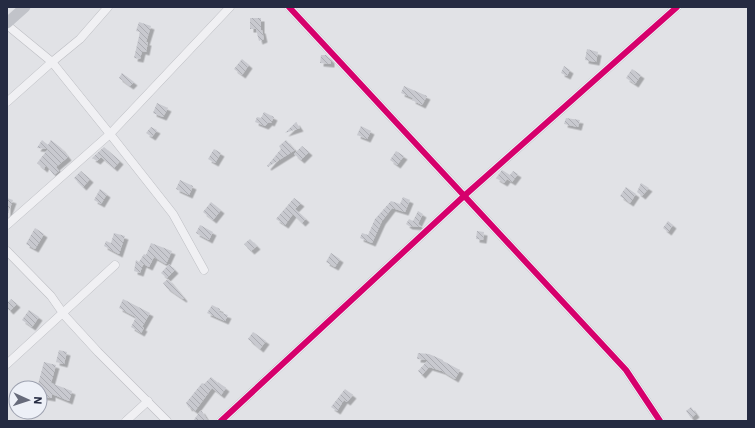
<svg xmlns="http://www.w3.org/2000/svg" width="755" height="428" font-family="'IBM Plex Sans',sans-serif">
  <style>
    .building { fill: url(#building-back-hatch); filter: url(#shadow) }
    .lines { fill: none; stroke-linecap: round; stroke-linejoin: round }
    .minor-casing { stroke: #bebfc4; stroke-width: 9 }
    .minor { stroke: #f0f0f3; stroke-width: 8 }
    .secondary { stroke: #c1c3c9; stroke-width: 11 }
    .cycleway-casing { stroke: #edf0f7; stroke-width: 8 }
    .cycleway { stroke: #d6006c; stroke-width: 6 }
  </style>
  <defs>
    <pattern id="building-back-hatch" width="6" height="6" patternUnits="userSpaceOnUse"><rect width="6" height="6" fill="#c8c9cf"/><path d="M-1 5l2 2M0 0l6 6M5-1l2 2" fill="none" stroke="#acadb3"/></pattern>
    <filter id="shadow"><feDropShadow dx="3.5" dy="3.5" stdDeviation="0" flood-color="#0004"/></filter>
  </defs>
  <rect width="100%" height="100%" fill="#e1e2e6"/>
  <g class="building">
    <polygon points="250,18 261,18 261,30 262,30 264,39 259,41 256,29 250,29"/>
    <polygon points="139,22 151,26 146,42 148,42 146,52 142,51 140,59 134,58 140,32 136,31"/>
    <polygon points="587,49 598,52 596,62 585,60"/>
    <polygon points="321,55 326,55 331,60 331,64 320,63"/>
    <polygon points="242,59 249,65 242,75 234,69"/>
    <polygon points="564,66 570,70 567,76 561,73"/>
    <polygon points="632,69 641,75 635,84 626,78"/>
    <polygon points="122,73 134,82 130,86 119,78"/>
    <polygon points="404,86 427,96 422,105 412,100 413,98 401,93"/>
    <polygon points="157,103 168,108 163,117 153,113"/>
    <polygon points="264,112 274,117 271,123 269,122 265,126 255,122 257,117 261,118"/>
    <polygon points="566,118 580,120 578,127 564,124"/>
    <polygon points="296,122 300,128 285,133"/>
    <polygon points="361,126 371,131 367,139 357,135"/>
    <polygon points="151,127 157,130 152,137 146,133"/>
    <polygon points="42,140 48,145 51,140 61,148 68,157 56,167 59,171 54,175 46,165 44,169 37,163 48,149 37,148"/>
    <polygon points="286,140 295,150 268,167 267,166 281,149 279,146"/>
    <polygon points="302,146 309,152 301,160 294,154"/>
    <polygon points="104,147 120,161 114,168 101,157 97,161 92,158"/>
    <polygon points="214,149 221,153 215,163 208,159"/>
    <polygon points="396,151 404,156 397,165 390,160"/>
    <polygon points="502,170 510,175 513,171 518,174 512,182 507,179 504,183 496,178"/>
    <polygon points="81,171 90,179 83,187 74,178"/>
    <polygon points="180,180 193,186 189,195 176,189"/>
    <polygon points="641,183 649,188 642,196 637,192"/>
    <polygon points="626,187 636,194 630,203 620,196"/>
    <polygon points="100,189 107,194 101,204 94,200"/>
    <polygon points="403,197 410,200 405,212 392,208 382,221 372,243 360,238 362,233 368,235 375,219 391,201 400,204"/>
    <polygon points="7,198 13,200 7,216"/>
    <polygon points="294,198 301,203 295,209 306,219 302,223 293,214 285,225 276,219"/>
    <polygon points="211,202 221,210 213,220 203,212"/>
    <polygon points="418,211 423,214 418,224 422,227 409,226 406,224 409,219 413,221"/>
    <polygon points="668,221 673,225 668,232 663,228"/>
    <polygon points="200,225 213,232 209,240 196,233"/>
    <polygon points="35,228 44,234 35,249 26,244"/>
    <polygon points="477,231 484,232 483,240 476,239"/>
    <polygon points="114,233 125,236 119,254 104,246 106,241 111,243"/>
    <polygon points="250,239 257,246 251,251 244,244"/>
    <polygon points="151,243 172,251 166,264 154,257 149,267 143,264 140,273 134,271 136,260 139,262 144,254 146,255"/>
    <polygon points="331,253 340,259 335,267 326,262"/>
    <polygon points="169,264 175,270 167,278 161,273"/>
    <polygon points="168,279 184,298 183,299 167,288 163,283"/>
    <polygon points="11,299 17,304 10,311 7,308 7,303"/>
    <polygon points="123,299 150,313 142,327 144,328 141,333 131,327 136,317 119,308"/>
    <polygon points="212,305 220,309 219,312 228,315 225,321 207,313"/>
    <polygon points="29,310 39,317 32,327 22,320"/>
    <polygon points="253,332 266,341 260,349 248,339"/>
    <polygon points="59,350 67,352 64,364 56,362"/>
    <polygon points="418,353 429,354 443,360 443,361 460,370 455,379 442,371 429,367 422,375 418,371 428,360 417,359"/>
    <polygon points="44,362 56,365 51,383 72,391 69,401 52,394 52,398 40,396 40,388 37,388"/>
    <polygon points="211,377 218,383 218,382 226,388 221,395 212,388 195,411 190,407 189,408 186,403 202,383 204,384"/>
    <polygon points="345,389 353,395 347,402 344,400 337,411 331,407"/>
    <polygon points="691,407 696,414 691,418 686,411"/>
    <polygon points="201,410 208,421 193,421"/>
  </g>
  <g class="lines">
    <g class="minor-casing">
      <g id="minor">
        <polyline points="289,7 626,370 660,421"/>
        <polyline points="7,25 52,62 110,134 173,214 204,270"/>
        <polyline points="7,102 52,62 80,39 108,7"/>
        <polyline points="7,225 110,134 230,7"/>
        <polyline points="7,251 51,296 65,316 98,352 167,421"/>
        <polyline points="7,364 115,265"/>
        <polyline points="126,421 148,401"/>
        <polyline points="221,421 464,196 677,7"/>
      </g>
    </g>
    <use href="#minor" class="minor"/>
    <polyline class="secondary" points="7,23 25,7"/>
    <g class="cycleway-casing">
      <g id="cycleway">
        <polyline points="289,7 626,370 660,421"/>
        <polyline points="221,421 464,196 677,7"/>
      </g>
    </g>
    <use href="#cycleway" class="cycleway"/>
  </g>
  <rect width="755" height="428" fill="none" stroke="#252b42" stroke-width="16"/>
  <g transform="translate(28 400) rotate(93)"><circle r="19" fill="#edf0f7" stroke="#9da1af"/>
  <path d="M0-3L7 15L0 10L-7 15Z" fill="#676b7b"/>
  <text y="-6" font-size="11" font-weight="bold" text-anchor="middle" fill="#252b42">N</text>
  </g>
</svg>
